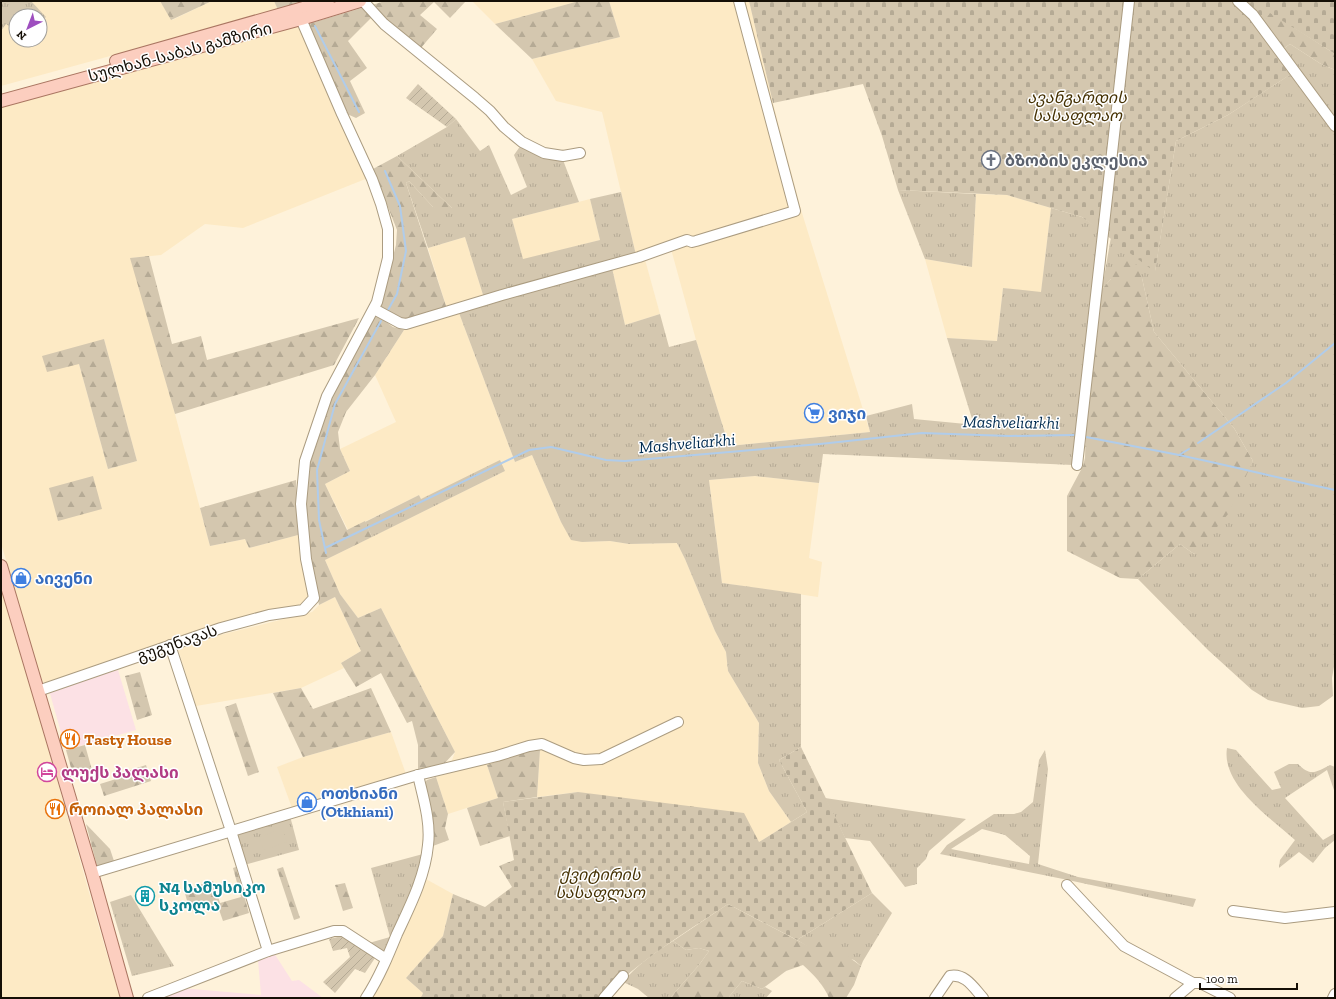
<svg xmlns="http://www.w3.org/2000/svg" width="1336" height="999" font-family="'Zilla Slab','Noto Sans Georgian',serif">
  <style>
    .commercial { fill: #fce1e5 }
    .built { fill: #fdeac5; fill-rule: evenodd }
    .grass { fill: url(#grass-tufts); fill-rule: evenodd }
    .forest { fill: url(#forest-firs) }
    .cemetery { fill: url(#cemetery-stones) }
    .garden { fill: url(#garden-furrows) }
    .pitch { fill: #d4c7af }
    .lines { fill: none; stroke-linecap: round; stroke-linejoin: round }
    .stream { stroke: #b0ccea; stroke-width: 2 }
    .minor-casing { stroke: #ab9c81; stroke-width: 12 }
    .major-casing { stroke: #aa7662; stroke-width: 14 }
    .minor { stroke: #fff; stroke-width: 10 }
    .major { stroke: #fccebf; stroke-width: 12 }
    .labels { text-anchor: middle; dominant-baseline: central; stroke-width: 3; stroke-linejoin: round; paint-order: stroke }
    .street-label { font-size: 16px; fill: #150f06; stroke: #fff }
    .park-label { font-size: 16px; font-style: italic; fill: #453103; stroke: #fff }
    .worship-label { font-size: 16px; font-weight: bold; fill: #5b616d; stroke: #fff; text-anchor: start }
    .shop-label { font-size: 16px; font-weight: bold; fill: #366cbe; stroke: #fff; text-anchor: start }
    .food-label { font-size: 16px; font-weight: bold; fill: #c56008; stroke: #fff; text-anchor: start }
    .hotel-label { font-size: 16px; font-weight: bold; fill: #b23c85; stroke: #fff; text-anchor: start }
    .culture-label { font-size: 16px; font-weight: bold; fill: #0d838f; stroke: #fff; text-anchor: start }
    .water-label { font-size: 17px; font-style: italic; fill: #002b50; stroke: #fff }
  </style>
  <defs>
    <pattern id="grass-tufts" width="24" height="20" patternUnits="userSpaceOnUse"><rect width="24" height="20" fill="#d4c7af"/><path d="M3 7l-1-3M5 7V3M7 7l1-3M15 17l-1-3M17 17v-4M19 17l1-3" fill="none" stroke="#b5aa95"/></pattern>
    <pattern id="forest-firs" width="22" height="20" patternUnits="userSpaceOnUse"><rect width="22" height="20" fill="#d4c7af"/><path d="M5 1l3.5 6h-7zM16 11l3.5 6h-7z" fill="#b5aa95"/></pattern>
    <pattern id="cemetery-stones" width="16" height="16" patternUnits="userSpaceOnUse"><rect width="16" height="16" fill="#d4c7af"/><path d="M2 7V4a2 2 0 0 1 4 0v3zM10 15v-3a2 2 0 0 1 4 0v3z" fill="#b5aa95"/></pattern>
    <pattern id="garden-furrows" width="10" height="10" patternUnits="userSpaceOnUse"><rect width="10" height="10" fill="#d4c7af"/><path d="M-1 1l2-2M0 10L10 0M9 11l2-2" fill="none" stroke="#b5aa95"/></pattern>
  </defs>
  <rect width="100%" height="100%" fill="#fef2da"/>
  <g class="commercial">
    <polygon points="118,670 136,730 66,750 49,690"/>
    <polygon points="274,953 292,981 299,980 323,998 158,998 181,988 261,995 258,960"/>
  </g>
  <g class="built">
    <polygon points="31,1 160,1 172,20 212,1 274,1 278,10 1,86 1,31 6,24 16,31 16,40 40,40 40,22 45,17"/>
    <polygon points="472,1 579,1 495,24"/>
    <polygon points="609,1 749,1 773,103 802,213 870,432 729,446 696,340 671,249 636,255 602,112 556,101 532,59 620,37"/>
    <path d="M295 25 301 29 368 178 243 228 205 224 161 255 131 258 175 414 210 546 245 539 249 548 298 535 312 596 299 607 47 683 41 682 1 543V106ZM104 339 137 461 108 469 79 364Z"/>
    <polygon points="976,194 1007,195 1051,208 1041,293 1003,288 997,341 947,338 925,259 972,267"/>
    <polygon points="590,199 600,240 523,260 512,219"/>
    <polygon points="465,237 484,298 447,309 428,248"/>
    <polygon points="644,256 660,314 625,325 612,268"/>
    <polygon points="459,313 515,462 532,455 561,522 582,542 610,541 629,544 677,543 685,559 715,631 726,652 728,671 759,723 758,763 769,791 791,822 759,842 578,792 537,797 540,750 487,765 498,798 448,814 436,777 447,774 455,752 381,608 358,618 340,594 325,560 505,471 421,499 419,495 348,530 325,484 350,471 340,449 396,422 375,375 404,330"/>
    <polygon points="755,476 819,483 809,558 822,562 818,597 722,583 709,480"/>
    <polygon points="1,582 100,931 120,998 1,998"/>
    <polygon points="335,597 361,651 341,663 344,668 301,688 196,706 178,649 216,636 312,612 319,605"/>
    <polygon points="391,732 406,774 292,808 277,767 303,757"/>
    <polygon points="424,878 453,894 443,936 406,978 423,993 421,998 371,998"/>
  </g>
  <g class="grass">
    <polygon points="1,1 31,1 46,17 40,22 40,16 16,16 16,31 6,24 1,31"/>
    <polygon points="1290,44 1321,64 1335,70 1335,118 1283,49"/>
    <polygon points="1291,74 1335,131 1335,661 1332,678 1333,696 1319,706 1302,708 1268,700 1252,690 1208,650 1138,579 1180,544 1194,554 1253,461 1234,428 1154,332 1142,278 1111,279 1102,289 1111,237 1155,271 1176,141 1228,115"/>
    <polygon points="456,119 480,151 489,145 511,195 527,187 514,155 521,145 544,159 563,160 579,202 512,219 523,259 600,240 590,199 621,192 636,255 484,298 465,237 428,248 406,183 409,181 433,207 452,208 397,156 447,127"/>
    <polygon points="898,190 976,194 972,267 925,259"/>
    <polygon points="1051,208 1082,217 1101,230 1073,465 823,454 819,483 755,476 709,480 722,583 801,594 801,747 779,760 807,812 791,822 769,791 758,763 759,723 728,671 726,652 715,631 685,559 677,543 629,544 610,541 582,542 571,540 561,522 532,455 515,462 459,313 612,268 625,325 660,314 669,347 696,340 729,446 870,432 866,416 912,404 914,419 966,424 973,422 947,338 997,341 1003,288 1041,292"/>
    <polygon points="500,460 505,471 372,537 365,522 419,495 421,499"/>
    <path d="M1227 748 1236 750 1272 790 1281 788 1274 772 1289 764H1298C1311 777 1316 772 1330 765L1335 767V793L1327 770 1285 798 1323 840 1335 833V840L1325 848 1313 863 1299 852 1279 868 1280 860 1295 840C1271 818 1221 785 1227 748Z"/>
    <path d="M1045 750 1048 769 1038 864 1078 877 1196 899 1193 907 1068 880 940 854 947 845 994 814H1014L1021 812 1033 802 1039 760ZM982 829 1005 835 1030 856 1029 864 951 849Z"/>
    <polygon points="825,798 966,819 929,851 926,859 917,868 917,884 905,887 870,841 845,838"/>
    <polygon points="290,816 299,850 244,865 236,836 237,833"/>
    <polygon points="423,854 417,874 388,948 386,951 377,951 369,943 390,937 371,868"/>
    <polygon points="872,893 892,913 863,961 861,966 854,960 810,948 797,940"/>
    <polygon points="131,895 174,966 132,976 110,902"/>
    <path d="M673 941 686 950 699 948 709 951 699 965 670 998H649L638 989 623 982C637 965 654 953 673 941Z"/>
    <polygon points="742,981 762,989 765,987 772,991 766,998 728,998"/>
  </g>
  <g class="forest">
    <polygon points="160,1 212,1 171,20"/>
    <polygon points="274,1 306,1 278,10"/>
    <polygon points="385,1 466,1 450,18 434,2 420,15 437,29 420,49 379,14 371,18 348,41 367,68 350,81 365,113 356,118 345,113 308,24"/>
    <polygon points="579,1 609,1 620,37 532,59 495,24"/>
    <polygon points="1270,12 1335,54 1335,70 1321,64 1290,44 1283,49 1263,22"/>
    <polygon points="397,156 452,208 447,214 433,207 409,181 406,183 447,309 408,319 400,319 382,310 381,303 396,245 397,230 373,169"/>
    <polygon points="149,256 172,344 201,336 207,360 359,318 334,365 175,414 130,258"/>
    <polygon points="1117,259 1134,261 1142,278 1154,332 1234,428 1253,461 1229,513 1194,554 1180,544 1138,579 1120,578 1067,551 1067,496 1083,466 1085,458 1086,417 1102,289 1111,279 1109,274"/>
    <polygon points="374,313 393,327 404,330 375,375 346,412 338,432 340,449 350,471 325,484 347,530 365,521 372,537 325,560 340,594 358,618 381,608 455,752 444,764 418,769 418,745 412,721 407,723 381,673 356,687 341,663 361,651 335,597 319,605 309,552 305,505 308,462 330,397"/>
    <polygon points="104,339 137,461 108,469 79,364 47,372 42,356"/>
    <polygon points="93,476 102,509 58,521 49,488"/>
    <polygon points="296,480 298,535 249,548 245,539 210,546 200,508"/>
    <polygon points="140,672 152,715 137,720 125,676"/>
    <polygon points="301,688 313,709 371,688 391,732 303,757 273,693"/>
    <polygon points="236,703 259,772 248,776 225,707"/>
    <polygon points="85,745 92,770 73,775 66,750"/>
    <polygon points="531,750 540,750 537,797 503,802 510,836 480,846 467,808 498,798 487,765"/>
    <polygon points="146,765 151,781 104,796 100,784 116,779 115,775"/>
    <polygon points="436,777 448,814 445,828 449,840 433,846 423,784 427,780"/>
    <polygon points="86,824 110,849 114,861 97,866"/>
    <polygon points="236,867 249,913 223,921 217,904 190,911 184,890 213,881 220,903 241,897 233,868"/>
    <polygon points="283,867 300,918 294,920 277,869"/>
    <polygon points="345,883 353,908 343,911 335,885"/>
    <path d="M728 904 810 947 824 939 861 966 854 985 846 998H829C824 985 813 974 803 965L786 971 762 989 742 981 728 998H670L699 965 709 951 699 948 686 950 673 941Z"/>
  </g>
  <g class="cemetery">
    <polygon points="749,1 1335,1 1335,54 1270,13 1263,23 1299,69 1228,115 1176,141 1155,272 1082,217 1007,195 898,190 882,136 863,84 773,103"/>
    <path d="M801 747 872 893 797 940 728 904C685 933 639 960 603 998H421L423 993 406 978 443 936 453 894 485 907 512 887 499 866 514 860 503 802 578 792 744 813 759 842 807 812 779 760Z"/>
  </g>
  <g class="garden">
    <polygon points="418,84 456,119 447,127 406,98"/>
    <polygon points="342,936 354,943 375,958 365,973 355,969 335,993 323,982 350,957 347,948 333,951 329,939"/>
  </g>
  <polygon class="pitch" points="282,829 287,842 264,850 259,837"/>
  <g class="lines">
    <g class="stream">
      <polyline points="315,26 359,112"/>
      <polyline points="385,171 400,206 406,251 397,294 388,310"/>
      <polyline points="1086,437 1179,455 1189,449"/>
      <polyline points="1198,443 1286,383 1335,343"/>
      <path d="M1179 455C1231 466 1283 479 1335 490"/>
      <polyline points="325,548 529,450 551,447 606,460 625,461 820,444 922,433 1009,436 1074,435"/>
      <polyline points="326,553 319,520 317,470 335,404 381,321"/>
    </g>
    <g class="minor-casing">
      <g id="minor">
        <polyline points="363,1 384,24 475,98 490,111 504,127 522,142 544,153 563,156 580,153"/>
        <polyline points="1238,1 1253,15 1335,126"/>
        <polyline points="374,309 400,323 406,324 502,295 639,257 687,240 692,242 696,241 795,211 739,1"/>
        <polyline points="1077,465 1129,1"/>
        <polyline points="170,645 231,831 268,951"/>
        <polyline points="38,691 221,628 269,615 303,610 314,598 306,559 301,504 305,461 327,396 377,302 388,258 388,229 381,204 372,179 342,114 298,12"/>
        <polyline points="92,873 418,775 497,756 529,746 542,744 574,758 584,760 601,759 678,722"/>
        <polyline points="1067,885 1124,946 1193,983 1200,983 1230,998"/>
        <polyline points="1233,911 1285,918 1335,912"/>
        <polyline points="148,998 268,951 334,931 343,931 386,959"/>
        <path d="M366 998C379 978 388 956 397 934 410 906 425 877 428 845 431 822 423 797 418 775"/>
        <polyline points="604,998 623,976"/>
        <path d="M935 998 950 976C965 973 974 988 983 998"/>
        <polyline points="1175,998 1193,983"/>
        <polyline points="1333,998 1335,994"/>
      </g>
    </g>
    <g class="major-casing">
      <g id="major">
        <polyline points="116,61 328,1"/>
        <polyline points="1,101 301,19 360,1"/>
        <polyline points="1,566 92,873 127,998"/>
      </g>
    </g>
    <use href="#minor" class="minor"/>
    <use href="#major" class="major"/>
  </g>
  <defs>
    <g id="church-ring" transform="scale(1)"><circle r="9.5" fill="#fff" stroke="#6b7280" stroke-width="1.5"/><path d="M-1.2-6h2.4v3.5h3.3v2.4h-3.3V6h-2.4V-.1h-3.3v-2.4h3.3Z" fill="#6b7280"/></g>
    <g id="supermarket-ring" transform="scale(1)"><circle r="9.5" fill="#fff" stroke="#3f7fe0" stroke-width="1.5"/><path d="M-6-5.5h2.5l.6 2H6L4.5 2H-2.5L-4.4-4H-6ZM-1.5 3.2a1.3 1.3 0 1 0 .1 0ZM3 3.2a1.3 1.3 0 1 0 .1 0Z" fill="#3f7fe0"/></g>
    <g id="shop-ring" transform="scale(1)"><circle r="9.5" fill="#fff" stroke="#3f7fe0" stroke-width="1.5"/><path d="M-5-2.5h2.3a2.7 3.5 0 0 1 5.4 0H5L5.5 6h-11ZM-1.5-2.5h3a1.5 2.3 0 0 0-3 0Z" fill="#3f7fe0"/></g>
    <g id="restaurant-ring" transform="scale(1)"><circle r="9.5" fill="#fff" stroke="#e8710a" stroke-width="1.5"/><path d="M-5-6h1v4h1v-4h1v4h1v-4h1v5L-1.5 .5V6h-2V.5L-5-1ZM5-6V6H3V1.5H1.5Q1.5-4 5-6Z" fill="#e8710a"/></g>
    <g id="hotel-ring" transform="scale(1)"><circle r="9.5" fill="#fff" stroke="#d1479c" stroke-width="1.5"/><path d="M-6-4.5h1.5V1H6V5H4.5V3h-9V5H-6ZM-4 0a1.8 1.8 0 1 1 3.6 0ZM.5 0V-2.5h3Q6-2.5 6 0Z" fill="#d1479c"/></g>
    <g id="building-ring" transform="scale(1)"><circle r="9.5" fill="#fff" stroke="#0f9aa8" stroke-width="1.5"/><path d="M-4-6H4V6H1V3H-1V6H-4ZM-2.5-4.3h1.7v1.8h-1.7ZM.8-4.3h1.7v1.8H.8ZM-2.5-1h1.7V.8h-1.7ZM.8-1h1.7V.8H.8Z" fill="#0f9aa8"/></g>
  </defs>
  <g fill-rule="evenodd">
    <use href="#church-ring" x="991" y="160"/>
    <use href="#supermarket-ring" x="814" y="413"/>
    <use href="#shop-ring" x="21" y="578"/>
    <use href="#restaurant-ring" x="70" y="739"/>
    <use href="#hotel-ring" x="47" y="772"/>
    <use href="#shop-ring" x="307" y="802"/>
    <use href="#restaurant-ring" x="55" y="809"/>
    <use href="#building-ring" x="145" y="896"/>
  </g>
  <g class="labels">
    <g class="street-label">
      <text transform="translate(180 52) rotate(-15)">სულხან-საბას გამზირი</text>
      <text transform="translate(177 643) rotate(-19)">გუგუნავას</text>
    </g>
    <g class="park-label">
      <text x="1077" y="97">ავანგარდის<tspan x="1077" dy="18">სასაფლაო</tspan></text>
      <text x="600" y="874">ქვიტირის<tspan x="600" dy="18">სასაფლაო</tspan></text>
    </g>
    <g class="worship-label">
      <text x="1005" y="160">ბზობის ეკლესია</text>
    </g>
    <g class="shop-label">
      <text x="828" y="413">ვიჯი</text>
      <text x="35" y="578">აივენი</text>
      <text x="321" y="793">ოთხიანი<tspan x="321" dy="18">(Otkhiani)</tspan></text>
    </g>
    <g class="food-label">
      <text x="84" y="739">Tasty House</text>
      <text x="69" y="809">როიალ პალასი</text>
    </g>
    <g class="hotel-label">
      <text x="61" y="772">ლუქს პალასი</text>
    </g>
    <g class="culture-label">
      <text x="159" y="887">N4 სამუსიკო<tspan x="159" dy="18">სკოლა</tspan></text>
    </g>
    <g class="water-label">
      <text transform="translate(1011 422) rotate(1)">Mashveliarkhi</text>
      <text transform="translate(687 443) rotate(-5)">Mashveliarkhi</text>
    </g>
  </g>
  <rect width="1336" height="999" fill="none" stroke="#150f06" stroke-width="4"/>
  <g transform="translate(28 28) rotate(222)"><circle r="19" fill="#ffffff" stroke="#a19f9b"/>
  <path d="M0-3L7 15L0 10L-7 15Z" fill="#9e4ebf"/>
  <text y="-6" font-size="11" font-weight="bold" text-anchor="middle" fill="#150f06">N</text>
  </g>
  <path d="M1200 983v6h97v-6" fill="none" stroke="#150f06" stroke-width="2"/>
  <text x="1206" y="983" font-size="12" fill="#150f06" stroke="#ffffff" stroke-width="3" paint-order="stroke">100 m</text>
</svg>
